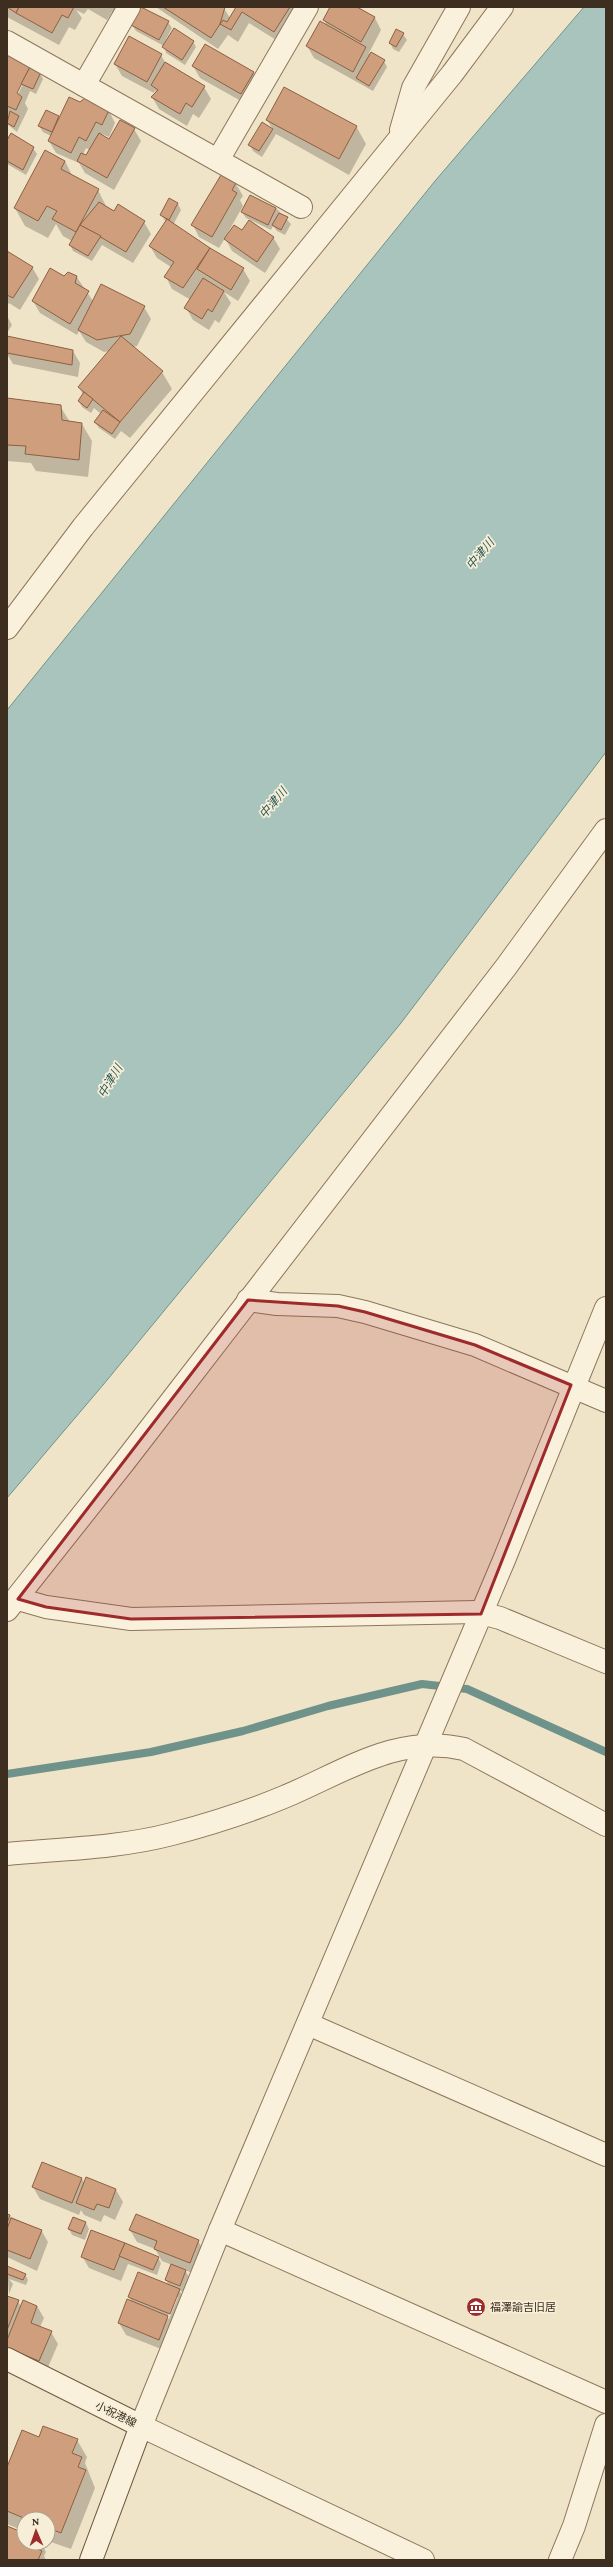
<svg xmlns="http://www.w3.org/2000/svg" width="613" height="2567" font-family="'Crimson Pro','Noto Sans JP',serif">
  <style>
    .water { fill: #a9c4bc; stroke: #6f938a }
    .shadow { fill: #0003; fill-rule: evenodd }
    .lines { fill: none; stroke-linecap: round; stroke-linejoin: round }
    .stream { stroke: #6f938a; stroke-width: 8 }
    .building { fill: #cf9f7d; stroke: #8d5f41 }
    .street-casing { stroke: #8d765c; stroke-width: 24 }
    .secondary-casing { stroke: #6f573f; stroke-width: 24 }
    .street { stroke: #faf1dc; stroke-width: 22 }
    .secondary { stroke: #faf1dc; stroke-width: 22 }
    .marked { fill: #9e2a2b; fill-opacity: 0.2; stroke: #9e2a2b; stroke-width: 3; stroke-linejoin: round }
    .labels { text-anchor: middle; dominant-baseline: central; stroke-width: 3.5; stroke-linejoin: round; paint-order: stroke }
    .poi-label { font-size: 11px; fill: #3d2e20; stroke: #f7eed8; text-anchor: start }
    .street-label { font-size: 11px; fill: #3d2e20; stroke: #f7eed8 }
    .water-label { font-size: 12px; font-style: italic; fill: #2f5d5a; stroke: #f7eed8 }
  </style>
  <rect width="100%" height="100%" fill="#f0e4c8"/>
  <polygon class="water" points="584,7 606,7 606,752 401,1023 103,1385 7,1498 7,710 435,181"/>
  <g class="shadow">
    <polygon points="7,7 132,7 125,20 112,12 107,20 88,9 84,14 76,10 82,18 75,30 69,27 59,45 7,17"/>
    <polygon points="156,7 223,7 230,18 237,7 292,7 298,17 281,43 249,23 238,42 228,35 218,49"/>
    <polygon points="331,7 355,7 375,18 381,30 369,53 370,56 384,61 387,67 373,91 314,58 307,46 327,26 324,20"/>
    <polygon points="168,22 172,28 164,43 193,41 196,47 185,65 166,53 164,46 136,31 132,25"/>
    <polygon points="403,34 407,40 399,52 393,49 390,43"/>
    <path d="M7 55 40 73 43 79 36 94 30 91 25 103 28 109 17 132 7 124 9 115 7 114ZM23 79V84L16 98 14 97Z"/>
    <polygon points="161,55 166,64 204,87 211,99 199,118 193,114 187,126 159,109 152,97 156,93 155,90 154,93 122,76 115,64"/>
    <polygon points="193,66 253,72 260,84 248,105 200,78"/>
    <path d="M80 103 109 111 115 123 109 137 102 134 101 136 110 140 121 121 134 129 141 141 114 190 85 173 79 163 56 153 49 141 51 136 43 132 39 126 46 111 60 119ZM86 148 90 150 86 157 83 155Z"/>
    <polygon points="267,120 356,126 366,144 349,175 276,134 262,157 253,151 250,145 263,124 274,131"/>
    <polygon points="7,138 33,148 37,154 26,175 7,164"/>
    <polygon points="65,161 73,177 98,190 107,208 144,222 151,234 133,263 102,245 92,261 73,251 70,245 72,241 63,236 56,224 48,238 25,226 15,208"/>
    <polygon points="222,176 236,184 243,196 240,200 243,206 226,236 242,232 273,237 280,249 265,273 232,251 225,238 219,248 199,237 193,225"/>
    <polygon points="170,200 178,204 181,210 173,225 243,269 250,281 238,301 224,292 231,303 219,323 215,320 209,330 193,320 186,308 191,300 172,289 166,277 171,267 157,258 150,246 166,222 161,215"/>
    <polygon points="276,208 291,224 285,235 277,231 273,226 271,230 246,218 242,212"/>
    <polygon points="7,252 32,267 39,279 20,310 9,303 7,306"/>
    <polygon points="76,276 93,301 144,307 151,319 137,346 132,347 162,372 172,389 130,438 121,431 115,439 99,428 95,422 101,414 94,408 91,413 82,407 79,401 83,395 79,387 109,351 104,352 86,342 79,331 77,335 40,313 33,301 65,277"/>
    <polygon points="7,316 12,325 7,333"/>
    <polygon points="7,337 73,351 80,363 78,377 13,364 7,354"/>
    <polygon points="7,399 60,406 70,422 82,424 92,441 88,477 36,471 31,463 7,461"/>
    <polygon points="82,2179 85,2184 116,2190 123,2202 115,2220 104,2215 101,2222 84,2215 81,2210 79,2215 40,2199 33,2187"/>
    <polygon points="7,2215 41,2230 48,2242 37,2271 7,2257"/>
    <polygon points="86,2223 89,2229 85,2240 72,2235 69,2229"/>
    <path d="M130 2230 198 2241 205 2253 197 2275 185 2270 189 2277 183 2292 179 2290 186 2302 166 2351 126 2335 119 2323 128 2301 132 2302 129 2297 169 2286 166 2280 172 2265 162 2261 155 2249 137 2242ZM176 2297H178L169 2319 167 2318Z"/>
    <polygon points="92,2231 158,2258 161,2263 157,2275 128,2264 121,2281 89,2268 82,2256"/>
    <polygon points="7,2267 25,2274 28,2280 26,2285 9,2279 13,2284 9,2294"/>
    <polygon points="7,2297 18,2301 21,2307 37,2306 44,2318 40,2327 51,2332 58,2344 46,2372 7,2355"/>
    <polygon points="40,2438 77,2440 87,2457 85,2463 95,2488 71,2549 48,2541 48,2519 24,2519 24,2531 7,2524 7,2470"/>
    <polygon points="7,2527 24,2534 24,2543 41,2543 46,2552 44,2556 46,2560 7,2560"/>
  </g>
  <g class="lines">
    <polyline class="stream" points="7,1774 151,1752 243,1731 328,1706 422,1684 467,1689 606,1752"/>
  </g>
  <g class="building">
    <polygon points="7,7 19,7 16,13"/>
    <polygon points="19,7 74,7 68,18 62,15 52,33 16,13"/>
    <polygon points="141,7 169,21 159,40 131,25"/>
    <polygon points="163,7 225,7 220,24 211,38"/>
    <polygon points="236,7 290,7 274,32 242,12 231,30 220,24 223,20 227,22"/>
    <polygon points="330,7 357,7 375,17 361,42 323,20"/>
    <polygon points="320,21 366,47 353,72 306,46"/>
    <polygon points="174,28 194,41 182,60 162,47"/>
    <polygon points="396,29 404,33 396,47 389,43"/>
    <polygon points="129,36 162,54 147,82 114,64"/>
    <polygon points="205,44 254,72 241,94 192,66"/>
    <polygon points="371,52 385,60 369,86 356,78"/>
    <polygon points="7,54 30,67 17,93 22,97 16,110 7,106"/>
    <polygon points="165,62 205,86 192,107 186,103 180,114 151,97 158,90 151,85"/>
    <polygon points="30,67 41,72 33,89 21,84"/>
    <polygon points="284,87 357,126 339,159 266,120"/>
    <polygon points="69,97 80,102 85,98 109,110 102,125 96,122 86,141 79,137 71,153 48,141"/>
    <polygon points="46,110 59,116 52,132 38,126"/>
    <polygon points="10,111 19,116 14,127 7,123"/>
    <polygon points="120,120 135,128 107,178 77,161 81,153 86,155 99,133 109,139"/>
    <polygon points="262,122 273,129 259,151 248,145"/>
    <polygon points="11,133 34,147 23,170 7,161 7,140"/>
    <polygon points="45,150 65,161 61,169 99,189 76,232 52,219 57,211 47,206 38,221 14,208"/>
    <polygon points="221,175 236,183 232,190 237,193 212,237 191,225"/>
    <polygon points="250,195 276,208 268,225 241,212"/>
    <polygon points="169,198 178,203 169,220 160,215"/>
    <polygon points="99,202 114,211 118,204 145,221 126,252 80,225"/>
    <polygon points="279,213 288,217 281,230 272,225"/>
    <polygon points="167,219 210,248 183,288 164,277 174,262 149,246"/>
    <polygon points="249,220 274,237 257,262 224,239 234,225 242,230"/>
    <polygon points="80,225 101,236 88,256 69,245"/>
    <polygon points="210,248 244,268 231,290 197,269"/>
    <polygon points="7,251 33,267 13,298 7,295"/>
    <polygon points="50,268 64,276 68,272 77,276 75,283 89,291 70,324 32,301"/>
    <polygon points="203,278 224,291 212,312 208,309 202,319 184,308"/>
    <polygon points="101,284 145,306 130,334 97,340 78,330"/>
    <polygon points="7,336 73,350 72,365 7,353"/>
    <polygon points="121,336 163,371 120,422 78,387"/>
    <polygon points="84,392 93,399 87,408 78,401"/>
    <polygon points="7,398 61,405 62,420 82,423 79,460 25,454 26,446 7,445"/>
    <polygon points="103,410 120,422 112,434 94,422"/>
    <polygon points="42,2162 82,2178 72,2203 32,2187"/>
    <polygon points="86,2177 116,2189 109,2208 97,2204 94,2210 76,2203"/>
    <polygon points="7,2214 10,2215 7,2223"/>
    <polygon points="136,2214 199,2240 190,2263 154,2249 157,2241 129,2230"/>
    <polygon points="73,2217 86,2222 81,2234 68,2229"/>
    <polygon points="11,2218 42,2230 30,2259 7,2250 7,2229"/>
    <polygon points="91,2230 125,2243 114,2270 81,2257"/>
    <polygon points="125,2243 159,2257 153,2270 119,2256"/>
    <polygon points="171,2264 186,2270 180,2286 165,2280"/>
    <polygon points="7,2266 26,2274 23,2280 7,2274"/>
    <polygon points="138,2272 180,2289 170,2314 128,2297"/>
    <polygon points="7,2296 19,2300 7,2330"/>
    <polygon points="127,2299 168,2316 159,2340 118,2323"/>
    <polygon points="23,2300 37,2306 31,2323 52,2331 39,2361 7,2348 7,2340"/>
    <polygon points="43,2426 78,2439 72,2453 82,2457 78,2467 86,2470 61,2533 48,2528 48,2519 26,2519 7,2511 7,2467 22,2430 39,2437"/>
    <polygon points="7,2526 24,2533 24,2543 38,2543 36,2548 42,2551 38,2560 7,2560"/>
  </g>
  <g class="lines">
    <g class="street-casing">
      <g id="street">
        <polyline points="7,42 301,207"/>
        <polyline points="84,85 129,7"/>
        <polyline points="401,130 413,88 459,7"/>
        <polyline points="218,160 307,7"/>
        <polyline points="7,628 83,527 452,74 502,7"/>
        <polyline points="248,1300 277,1304 338,1306 365,1312 475,1345 606,1401"/>
        <polyline points="18,1599 46,1607 131,1619 477,1612 500,1618 606,1662"/>
        <polyline points="7,1610 125,1461 506,967 606,830"/>
        <path d="M7 1854C61 1849 119 1848 172 1834 210 1824 248 1812 284 1797 342 1773 398 1733 464 1749L606 1825"/>
        <polyline points="308,2024 606,2155"/>
        <polyline points="220,2230 606,2402"/>
        <polyline points="423,2560 141,2426 220,2230 504,1560 606,1308"/>
        <polyline points="560,2560 574,2526 606,2425"/>
      </g>
    </g>
    <g class="secondary-casing">
      <polyline id="secondary" points="7,2359 141,2426 91,2560"/>
    </g>
    <use href="#street" class="street"/>
    <use href="#secondary" class="secondary"/>
  </g>
  <path class="marked" d="M248 1300 338 1306 365 1312 475 1345 571 1385 481 1614 131 1619 46 1607 18 1599Z"/>
  <defs>
    <g id="museum-disc" transform="scale(1)"><circle r="9.5" fill="#9e2a2b" stroke="#f7eed8"/><path d="M0-6L6-3V-2H-6V-3ZM-5-1h2V3h-2ZM-1-1h2V3h-2ZM3-1h2V3H3ZM-6 4H6V6H-6Z" fill="#fff"/></g>
  </defs>
  <g fill-rule="evenodd">
    <use href="#museum-disc" x="476" y="2307"/>
  </g>
  <g class="labels">
    <g class="poi-label">
      <text x="490" y="2307">福澤諭吉旧居</text>
    </g>
    <g class="street-label">
      <text transform="translate(116 2414) rotate(26)">小祝港線</text>
    </g>
    <g class="water-label">
      <text transform="translate(480 554) rotate(-50)">中津川</text>
      <text transform="translate(273 803) rotate(-50)">中津川</text>
      <text transform="translate(110 1081) rotate(-59)">中津川</text>
    </g>
  </g>
  <rect width="613" height="2567" fill="none" stroke="#3d2e20" stroke-width="16"/>
  <g transform="translate(36 2531) rotate(358)"><circle r="19" fill="#f7eed8" stroke="#ada18e"/>
  <path d="M0-3L7 15L0 10L-7 15Z" fill="#9e2a2b"/>
  <text y="-6" font-size="11" font-weight="bold" text-anchor="middle" fill="#3d2e20">N</text>
  </g>
</svg>
